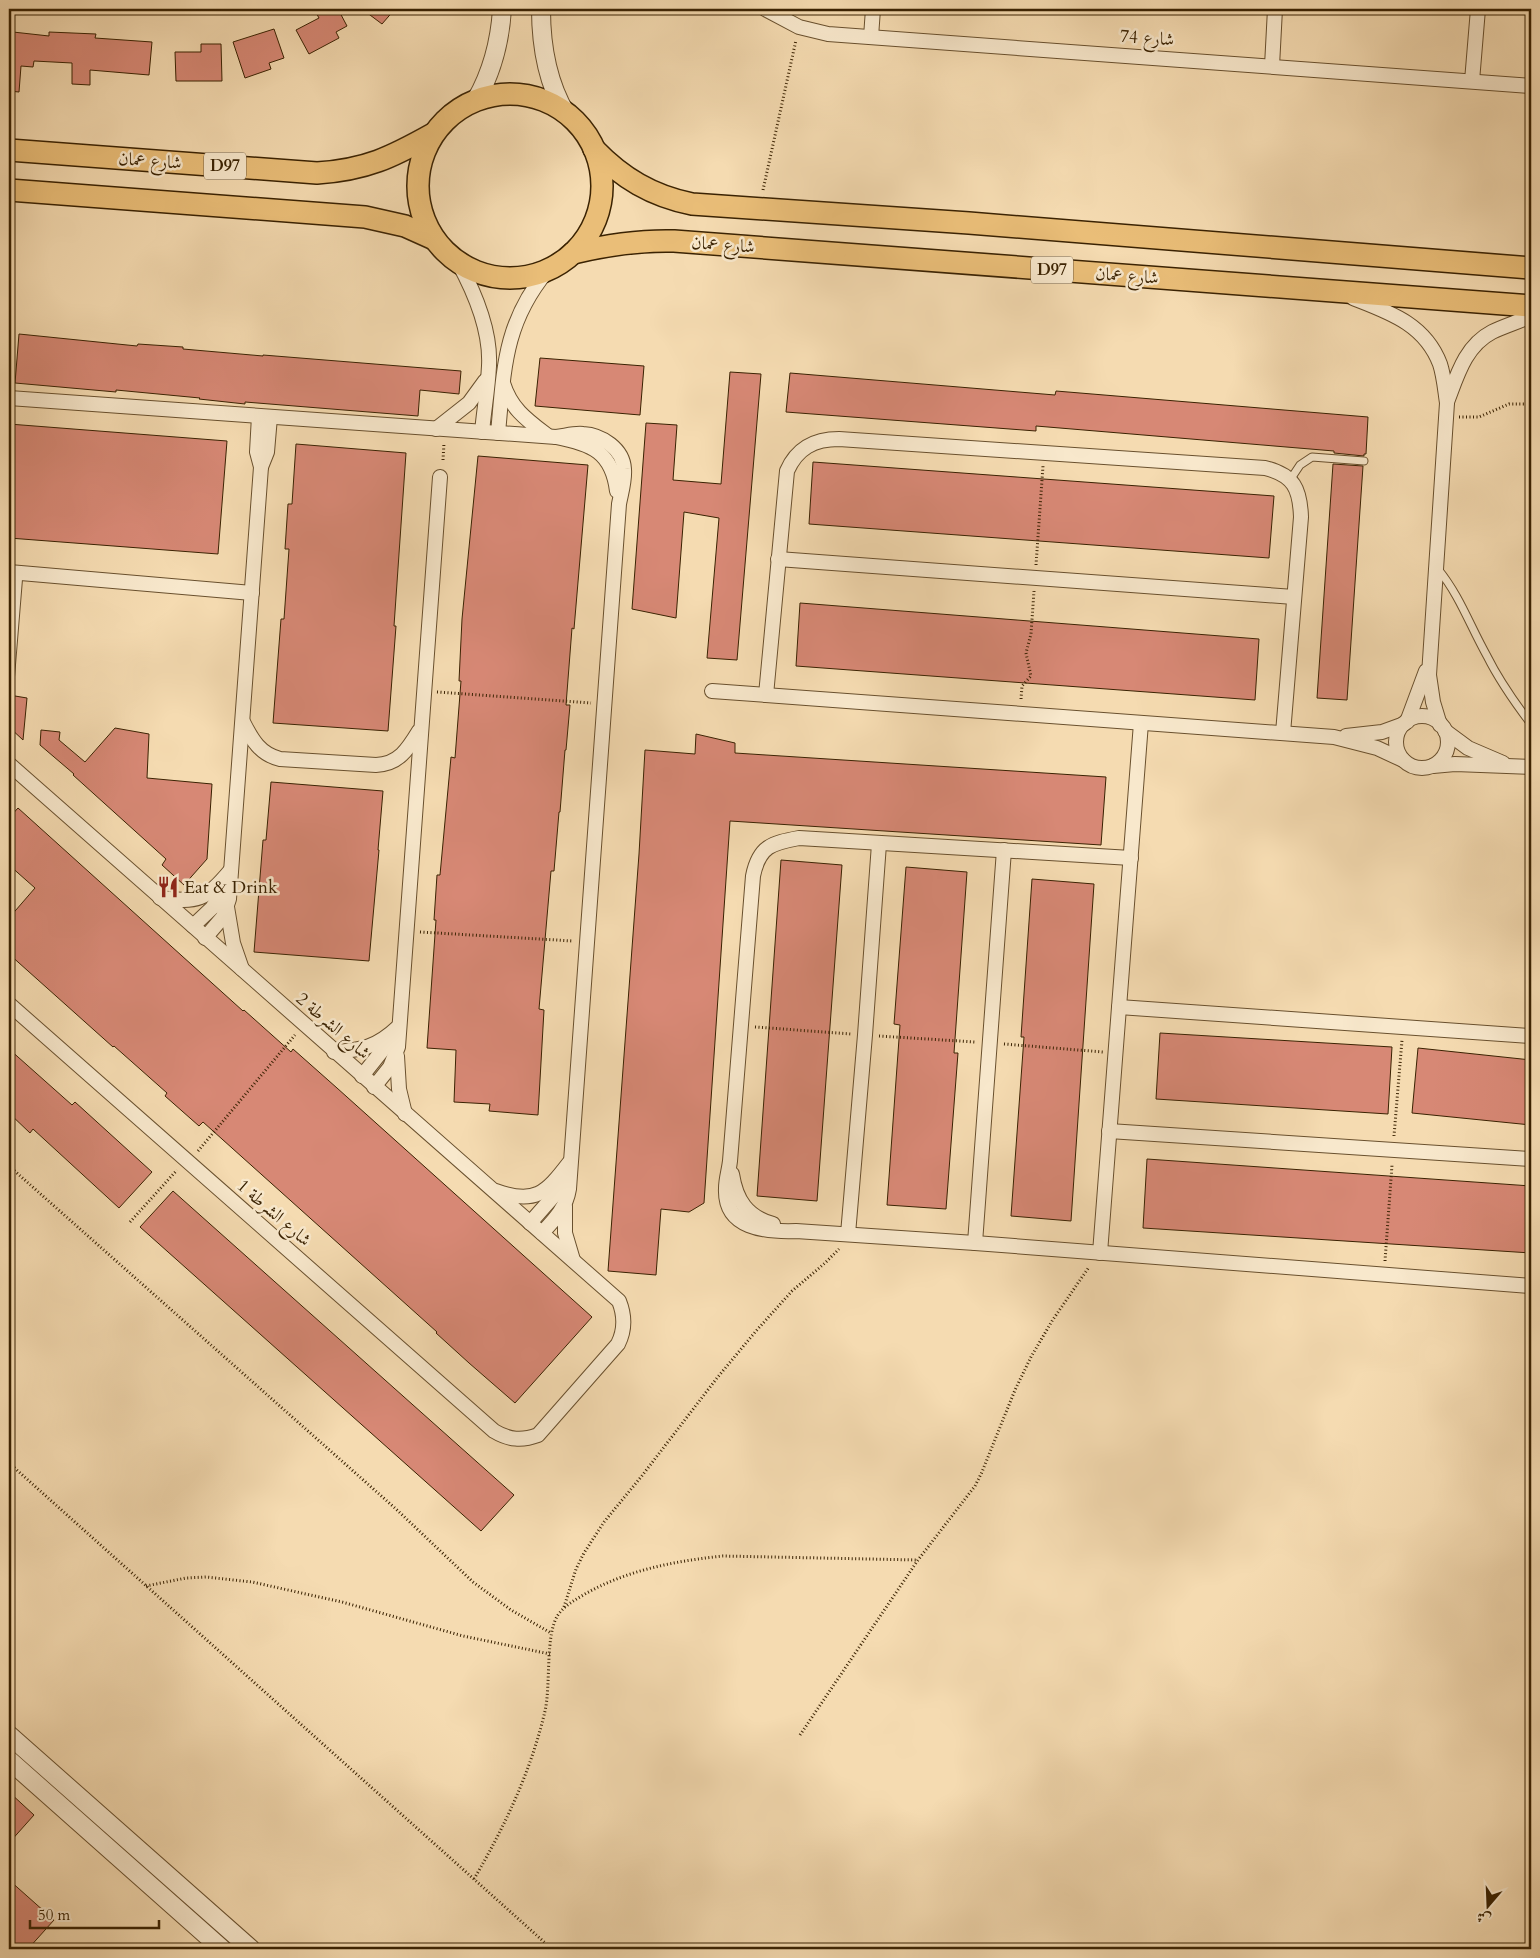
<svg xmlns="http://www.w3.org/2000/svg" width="1540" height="1958" font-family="Cardo,Amiri,serif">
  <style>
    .building { fill: #d78875; stroke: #3a2202 }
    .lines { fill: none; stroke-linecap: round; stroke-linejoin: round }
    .service-casing { stroke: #69502e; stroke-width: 9 }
    .minor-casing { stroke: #69502e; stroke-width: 16 }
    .tertiary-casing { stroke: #69502e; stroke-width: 20 }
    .primary-casing { stroke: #3a2202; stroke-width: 24 }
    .path { stroke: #3a2202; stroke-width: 3; stroke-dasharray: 1 2.5; stroke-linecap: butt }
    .service { stroke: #f8e8cc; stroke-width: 7 }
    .minor { stroke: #f8e8cc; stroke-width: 14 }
    .tertiary { stroke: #f8e8cc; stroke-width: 18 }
    .primary { stroke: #eabe78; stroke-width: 21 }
    .labels { text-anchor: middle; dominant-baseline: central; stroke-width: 5; stroke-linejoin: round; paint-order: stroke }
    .shield { fill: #f8e8cc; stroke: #735d3f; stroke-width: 1 }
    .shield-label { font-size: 16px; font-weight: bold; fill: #3a2202 }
    .street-label { font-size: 18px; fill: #3a2202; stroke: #f8e8cc }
    .poi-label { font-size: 18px; fill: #3a2202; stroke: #f8e8cc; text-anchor: start }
  </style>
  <rect width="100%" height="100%" fill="#f5dbb1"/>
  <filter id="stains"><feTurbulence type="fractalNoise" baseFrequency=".004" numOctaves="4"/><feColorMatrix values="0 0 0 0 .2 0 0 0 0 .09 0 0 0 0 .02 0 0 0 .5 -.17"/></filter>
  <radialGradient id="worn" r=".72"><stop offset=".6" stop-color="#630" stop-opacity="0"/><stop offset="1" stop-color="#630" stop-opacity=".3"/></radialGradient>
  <g class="building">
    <polygon points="314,9 338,9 347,26 336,32 339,38 309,54 296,30 319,18"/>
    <polygon points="362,9 395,9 382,24"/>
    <polygon points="274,29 284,58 269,63 271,69 245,78 233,42"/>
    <polygon points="13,32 49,36 49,32 96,34 95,38 152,42 149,75 90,70 90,85 72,84 72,63 34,61 33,67 21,66 19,92 9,91 9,41 12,42"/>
    <polygon points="201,44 221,44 222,81 176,81 175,52 201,52"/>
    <polygon points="19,334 137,346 138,344 183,347 183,349 263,356 263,355 461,371 459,394 420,390 418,416 245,402 245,404 199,399 200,398 116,390 116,392 15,383"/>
    <polygon points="540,358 644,366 640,415 535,406"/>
    <polygon points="730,372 761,374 737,660 707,658 719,518 684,512 676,618 632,609 646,423 677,425 673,480 721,484"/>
    <polygon points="790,373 1055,395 1056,391 1368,417 1366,454 1364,454 1364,456 1334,453 1334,451 1036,426 1036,431 786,412"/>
    <polygon points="9,424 227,441 218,554 9,538"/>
    <polygon points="296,444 406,453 394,626 396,626 388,731 273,723 281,619 284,619 289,549 285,549 288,504 292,504"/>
    <polygon points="478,456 588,465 574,629 572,628 566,705 570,705 566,750 565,750 560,812 559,812 554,871 551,871 539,1009 544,1010 538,1115 489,1111 490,1104 454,1102 456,1050 427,1048 436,920 434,920 437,875 440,875 451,757 455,758 461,681 459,681 462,619"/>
    <polygon points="813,462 1274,496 1269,558 809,524"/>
    <polygon points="1333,464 1363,466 1347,700 1317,698"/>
    <polygon points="800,603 1259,639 1255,700 796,666"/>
    <polygon points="9,695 27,698 23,740 9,727"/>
    <polygon points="115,728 149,734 147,778 212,784 207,859 184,885 162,865 166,859 73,775 74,774 40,745 41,730 60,732 59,740 85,762"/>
    <polygon points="696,734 735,743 735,753 1106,777 1101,845 730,821 704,1203 689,1212 661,1209 656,1275 608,1271 639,854 645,750 695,754"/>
    <polygon points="271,782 383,791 378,850 379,850 369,961 254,952 263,840 266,840"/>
    <polygon points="18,808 243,1011 244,1010 291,1052 293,1049 337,1088 592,1317 515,1403 469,1363 436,1333 437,1332 203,1122 199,1126 165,1096 167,1093 114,1046 113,1047 9,954 9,918 35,888 9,865 9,818"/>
    <polygon points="781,860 842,865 817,1201 757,1196"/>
    <polygon points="906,867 967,872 954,1053 958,1053 946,1209 887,1205 900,1025 894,1024"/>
    <polygon points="1032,879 1094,884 1071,1221 1011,1216 1024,1037 1021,1037"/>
    <polygon points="1160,1033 1392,1047 1388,1114 1156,1099"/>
    <polygon points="1418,1048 1531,1060 1531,1125 1412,1113"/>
    <polygon points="9,1049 72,1105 75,1102 152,1172 119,1208 33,1129 30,1133 9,1113"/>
    <polygon points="1147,1159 1531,1186 1531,1253 1143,1228"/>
    <polygon points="173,1191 514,1495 481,1531 140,1227"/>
    <polygon points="9,1792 34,1815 9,1843"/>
    <polygon points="9,1880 54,1920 28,1949 9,1949"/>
  </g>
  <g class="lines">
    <g class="service-casing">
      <g id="service">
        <polyline points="1290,480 1300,465 1312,457 1364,461"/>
        <path d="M1438 569C1460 596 1470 626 1487 656 1499 680 1515 703 1531 724"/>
        <polyline points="10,683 19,573"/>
      </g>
    </g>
    <g class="minor-casing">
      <g id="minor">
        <polyline points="765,9 799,27 828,34 1531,86"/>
        <polyline points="871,37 873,9"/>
        <polyline points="1272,66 1275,9"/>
        <polyline points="1472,81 1478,9"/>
        <path d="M458 262C475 293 491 330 489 366 488 388 484 410 482 432"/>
        <path d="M1353 298C1389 312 1425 324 1440 364 1444 376 1445 390 1447 403L1429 675 1433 702 1440 725"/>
        <path d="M503 383C511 409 527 420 548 436"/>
        <path d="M9 398 556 437C592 444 612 452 617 491"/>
        <path d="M1447 402C1457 376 1465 346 1492 332 1504 326 1518 322 1531 316"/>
        <polyline points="436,429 469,403 485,381"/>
        <path d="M498 433C504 369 504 323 547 271"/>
        <polyline points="261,467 267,452 270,417"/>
        <polyline points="778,559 1294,597"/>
        <polyline points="9,572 252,593"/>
        <polyline points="712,691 1334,737 1377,748 1403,760"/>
        <path d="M766 695 787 471C797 448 814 439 839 439L1265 468C1294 475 1300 489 1301 517L1283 733"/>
        <circle cx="1422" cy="742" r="26"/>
        <path d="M243 722C252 740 260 754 280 759L376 765C399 764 408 749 419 731"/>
        <polyline points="1407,722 1426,671"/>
        <polyline points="1445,731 1468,748 1503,763"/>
        <polyline points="1346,736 1382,732 1404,724"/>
        <path d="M9 764 619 1301C625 1316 625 1330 618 1344L538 1435C522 1441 509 1440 494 1431L9 1004"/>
        <polyline points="1433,766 1455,764 1531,767"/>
        <path d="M1131 858 799 838C772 843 759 846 753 876L730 1161C729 1170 726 1179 726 1188 724 1229 766 1232 796 1231L975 1243 1531 1286"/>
        <path d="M160 898C198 903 206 900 230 871"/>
        <polyline points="227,907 233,943 242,969"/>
        <polyline points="193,926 212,908 229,885"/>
        <polyline points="205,938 223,917 229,899 261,467 257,452 259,416"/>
        <polyline points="1119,1007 1531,1036"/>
        <path d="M334 1052C362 1050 377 1047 398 1027"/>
        <polyline points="397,1056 399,1089 405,1114"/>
        <polyline points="362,1076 393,1037"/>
        <polyline points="374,1087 390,1067 398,1047 440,477"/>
        <polyline points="1109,1131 1531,1159"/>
        <path d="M732 1174C736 1200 747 1217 773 1224"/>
        <path d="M496 1191C535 1205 546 1193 569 1163"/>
        <polyline points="565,1206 565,1233 573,1260"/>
        <polyline points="530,1223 566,1182"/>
        <path d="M542 1233C555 1219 566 1208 569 1189L619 504C621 493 625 481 624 469 623 449 602 435 583 434 574 433 565 436 556 437"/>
        <polyline points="848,1234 865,1035 879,844"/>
        <polyline points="975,1243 1004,850"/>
        <polyline points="1100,1253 1141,723"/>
      </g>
    </g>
    <g class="tertiary-casing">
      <g id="tertiary">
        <path d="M541 9C541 46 547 82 566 114"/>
        <path d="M476 100C492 72 500 41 502 9"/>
        <polyline points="9,1735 251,1949"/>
        <polyline points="9,1760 222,1949"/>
      </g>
    </g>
    <g class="primary-casing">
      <g id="primary">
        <circle cx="510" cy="186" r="92"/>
        <path d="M594 149C622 178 652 196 692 204L969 223 1531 268"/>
        <path d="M9 150 317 173C366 170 392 157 433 134"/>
        <polyline points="9,190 365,217 405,226 434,239"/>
        <path d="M573 253C607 245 639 240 674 241L1531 306"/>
      </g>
    </g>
    <g class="path">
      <polyline points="763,190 796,40"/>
      <polyline points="1459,417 1479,417 1509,404 1531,404"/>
      <polyline points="443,460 444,443"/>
      <polyline points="1036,565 1043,466"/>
      <polyline points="437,692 591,703"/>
      <polyline points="1021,699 1022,686 1031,676 1026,653 1031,634 1034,591"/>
      <polyline points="420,932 573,941"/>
      <polyline points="755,1027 851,1034"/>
      <polyline points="879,1036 975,1042"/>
      <polyline points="1004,1044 1103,1052"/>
      <polyline points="1394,1136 1402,1040"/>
      <polyline points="198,1151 295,1035"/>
      <polyline points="9,1166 396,1509 473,1582 511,1610 551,1633"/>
      <polyline points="130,1222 177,1170"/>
      <polyline points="1385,1261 1392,1165"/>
      <polyline points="9,1463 552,1949"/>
      <polyline points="146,1586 186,1578 206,1577 252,1582 342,1602 463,1636 550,1654"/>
      <polyline points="564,1607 576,1569 584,1553 604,1522 641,1477 717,1378 756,1331 792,1291 825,1263 839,1249"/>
      <polyline points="800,1735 918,1560 975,1486 982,1472 1015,1390 1031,1357 1052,1321 1089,1267"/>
      <path d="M474 1879C505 1826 531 1771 545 1711 551 1685 545 1634 558 1615 565 1605 575 1600 585 1594 627 1570 675 1561 723 1556L918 1560"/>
    </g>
    <use href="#service" class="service"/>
    <use href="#minor" class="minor"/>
    <use href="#tertiary" class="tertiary"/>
    <use href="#primary" class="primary"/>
  </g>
  <defs>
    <g id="restaurant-bare" transform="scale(1.725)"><path d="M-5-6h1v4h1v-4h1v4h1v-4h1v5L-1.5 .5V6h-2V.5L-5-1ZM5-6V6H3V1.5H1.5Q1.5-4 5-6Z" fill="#8f2418" stroke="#f8e8cc" stroke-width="2.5" paint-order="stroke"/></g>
  </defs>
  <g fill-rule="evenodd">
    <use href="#restaurant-bare" x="168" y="887"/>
  </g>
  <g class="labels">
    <g class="shield">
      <rect x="204" y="152.5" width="42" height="27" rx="4"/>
      <rect x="1031" y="256.5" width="42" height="27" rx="4"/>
    </g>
    <g class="shield-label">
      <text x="225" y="166">D97</text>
      <text x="1052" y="270">D97</text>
    </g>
    <g class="street-label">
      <text transform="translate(1147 38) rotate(4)">شارع 74</text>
      <text transform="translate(150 161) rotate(4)">شارع عمان</text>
      <text transform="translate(723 245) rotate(4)">شارع عمان</text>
      <text transform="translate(1127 276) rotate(4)">شارع عمان</text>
      <text transform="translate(333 1026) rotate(41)">شارع الشرطة 2</text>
      <text transform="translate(274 1213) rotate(41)">شارع الشرطة 1</text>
    </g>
    <g class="poi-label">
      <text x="184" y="887">Eat &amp; Drink</text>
    </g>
  </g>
  <rect width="1540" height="1958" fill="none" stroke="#f5dbb1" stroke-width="30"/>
  <rect x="10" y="10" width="1520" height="1938" fill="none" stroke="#3a2202" stroke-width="2.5"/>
  <rect x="15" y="15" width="1510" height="1928" fill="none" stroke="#3a2202"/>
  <g transform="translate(1488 1906) rotate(199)" stroke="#f8e8cc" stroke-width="4" paint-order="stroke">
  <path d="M0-4L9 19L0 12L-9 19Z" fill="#3a2202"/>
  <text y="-8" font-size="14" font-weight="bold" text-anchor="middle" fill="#3a2202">ش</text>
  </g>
  <path d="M30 1920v8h129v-8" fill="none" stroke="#3a2202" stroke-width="2.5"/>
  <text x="38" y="1920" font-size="15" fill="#3a2202" stroke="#f8e8cc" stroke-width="4" paint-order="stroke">50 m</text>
  <rect width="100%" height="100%" filter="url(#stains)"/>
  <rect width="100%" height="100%" fill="url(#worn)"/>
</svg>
